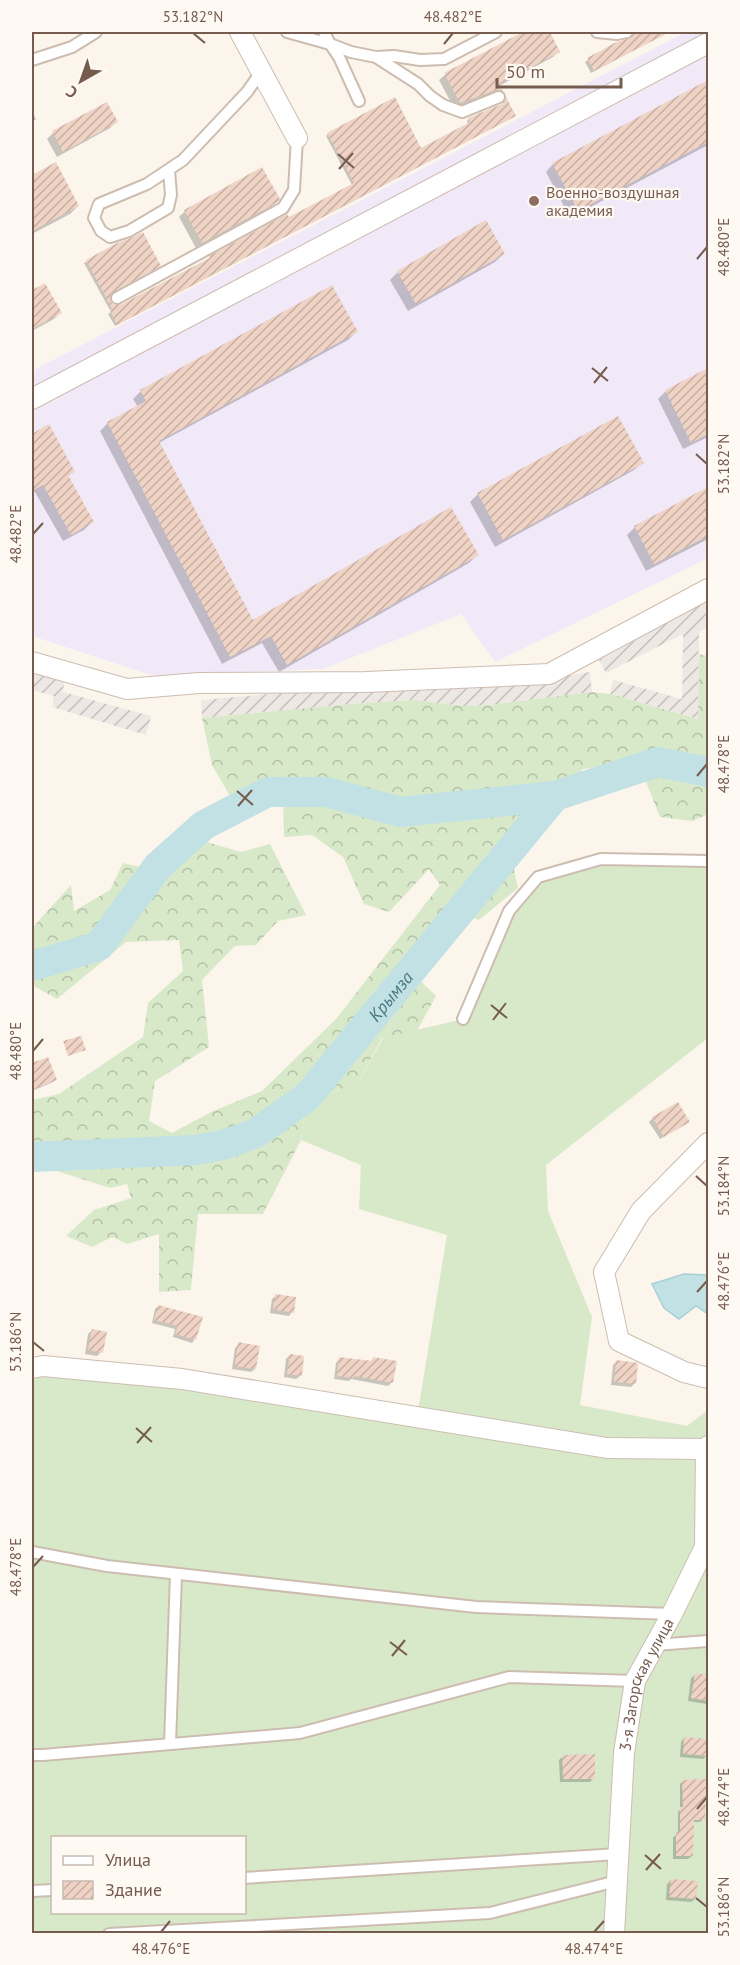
<svg xmlns="http://www.w3.org/2000/svg" width="740" height="1965" font-family="'PT Sans',sans-serif">
  <style>
    .industrial { fill: url(#industrial-furrows) }
    .education { fill: #f1e8f8 }
    .forest { fill: url(#forest-crowns) }
    .garden { fill: #d8e9ca; fill-rule: evenodd }
    .water { fill: #c1e1e5; stroke: #a8d1d6; stroke-width: 1.5 }
    .shadow { fill: #0003 }
    .lines { fill: none; stroke-linecap: round; stroke-linejoin: round }
    .river { stroke: #c1e1e5; stroke-width: 30 }
    .building { fill: url(#building-hatch) }
    .lane-casing { stroke: #cdbdb1; stroke-width: 14 }
    .street-casing { stroke: #cdbdb1; stroke-width: 22 }
    .lane { stroke: #fff; stroke-width: 10 }
    .street { stroke: #fff; stroke-width: 20 }
    .ticks { fill: none; stroke: #765b4f; stroke-width: 2 }
    .education-dot { fill: #8d6e63; stroke: #fef9f2; stroke-width: 2 }
    .labels { text-anchor: middle; dominant-baseline: central; stroke-width: 4.5; stroke-linejoin: round; paint-order: stroke }
    .education-label { font-size: 16px; fill: #785e54; stroke: #fef9f2; text-anchor: start }
    .street-label { font-size: 16px; fill: #765b4f; stroke: #fef9f2 }
    .water-label { font-size: 18px; font-style: italic; fill: #477a80; stroke: #fef9f2 }
    .neatline { fill: none; stroke: #765b4f; stroke-width: 2 }
    .ticks-label { font-size: 15px; text-anchor: middle; fill: #765b4f }
  </style>
  <defs>
    <pattern id="industrial-furrows" width="10" height="10" patternUnits="userSpaceOnUse" patternTransform="scale(1.5)"><rect width="10" height="10" fill="#ede8e4"/><path d="M-1 1l2-2M0 10L10 0M9 11l2-2" fill="none" stroke="#c5bfbb"/></pattern>
    <pattern id="forest-crowns" width="20" height="18" patternUnits="userSpaceOnUse" patternTransform="scale(1.5)"><rect width="20" height="18" fill="#d8e9ca"/><path d="M2 6a3 3 0 1 1 6 0M12 15a3 3 0 1 1 6 0" fill="none" stroke="#b4c0a6"/></pattern>
    <pattern id="building-hatch" width="6" height="6" patternUnits="userSpaceOnUse" patternTransform="scale(1.5)"><rect width="6" height="6" fill="#efd4c5"/><path d="M-1 1l2-2M0 6l6-6M5 7l2-2" fill="none" stroke="#c6afa2"/></pattern>
  </defs>
  <rect width="100%" height="100%" fill="#fbf5ec"/>
  <g class="industrial">
    <polygon points="708,601 708,627 699,632 698,719 610,694 613,680 682,699 683,634 606,673 599,660"/>
    <polygon points="32,671 64,682 63,692 151,716 146,735 52,707 54,696 32,690"/>
    <polygon points="590,672 592,692 489,705 463,706 414,700 350,704 202,718 201,700 359,686 420,682 483,688"/>
  </g>
  <polygon class="education" points="686,32 708,32 708,558 495,662 461,614 323,669 154,676 32,636 32,371"/>
  <polygon class="forest" points="699,654 708,656 708,814 693,821 660,817 638,762 583,769 509,845 518,888 479,920 457,912 402,963 436,996 417,1031 382,1038 358,1083 306,1102 301,1140 263,1214 198,1214 191,1290 159,1292 159,1234 127,1244 112,1237 92,1247 66,1236 94,1210 131,1198 127,1184 110,1188 32,1163 32,1100 59,1094 143,1037 148,1003 183,971 179,940 126,942 57,999 32,985 32,928 71,885 74,911 110,890 123,863 157,871 186,836 241,852 270,844 306,915 278,921 256,945 235,946 202,980 209,1047 155,1081 149,1121 172,1133 211,1112 262,1091 336,1019 440,885 429,869 389,912 364,904 343,857 312,835 284,837 283,799 234,803 212,765 202,718 350,704 414,700 463,706 489,705 592,692 610,694 698,719"/>
  <path class="garden" d="M601 859 708 861V1038L546 1165 548 1211 592 1317 580 1405 687 1426 708 1410V1933H32V1368L417 1417 447 1235 359 1209 361 1165 301 1140 306 1102 358 1083 383 1038 463 1019 509 911 538 877ZM52 1838H244V1912H52Z"/>
  <polygon class="water" points="684,1274 708,1275 708,1314 696,1306 679,1319 664,1308 652,1284"/>
  <g class="shadow">
    <polygon points="527,32 548,32 559,51 553,57 499,86 501,90 496,96 489,95 454,108 439,80 445,75"/>
    <polygon points="630,32 668,32 591,73 585,62 614,43 630,41 632,38"/>
    <polygon points="708,82 708,145 570,218 546,172 553,164"/>
    <polygon points="32,111 36,119 32,123"/>
    <polygon points="515,116 115,326 108,314 111,312 84,263 117,244 109,303 113,306 120,306 210,258 352,185 326,136 328,134 420,150 468,125 467,121 469,119"/>
    <polygon points="116,122 110,128 57,157 47,139 53,133"/>
    <polygon points="56,164 78,206 70,214 32,234 32,177"/>
    <polygon points="276,201 270,208 196,248 179,217 185,211"/>
    <polygon points="503,254 495,262 408,311 390,280 398,272"/>
    <polygon points="45,285 60,313 54,319 32,331 32,292"/>
    <polygon points="356,332 348,340 159,443 252,623 477,555 469,563 279,672 262,643 222,664 100,431 108,423 138,407 133,399 141,391"/>
    <polygon points="708,370 708,437 683,449 658,399 666,391"/>
    <polygon points="48,426 73,471 67,477 92,522 84,530 63,541 35,492 32,493 32,435"/>
    <polygon points="642,463 634,470 495,547 470,502 478,494"/>
    <polygon points="708,489 708,539 646,571 627,535 635,527"/>
    <polygon points="47,1059 55,1080 51,1083 32,1091 32,1065"/>
    <polygon points="653,1118 684,1125 660,1139 649,1122"/>
    <polygon points="276,1295 292,1312 289,1316 270,1313 272,1299"/>
    <polygon points="158,1306 195,1339 192,1343 173,1337 175,1329 152,1323 155,1309"/>
    <polygon points="92,1330 101,1352 97,1356 85,1354 88,1334"/>
    <polygon points="239,1344 255,1369 251,1372 232,1369 235,1348"/>
    <polygon points="290,1355 300,1376 296,1379 284,1377 286,1359"/>
    <polygon points="374,1358 392,1382 388,1386 351,1379 349,1381 334,1379 336,1363 339,1359 370,1362"/>
    <polygon points="616,1362 634,1384 631,1387 611,1385 613,1365"/>
    <polygon points="695,1675 708,1677 708,1703 707,1704 688,1701 691,1678"/>
    <polygon points="684,1738 707,1755 703,1759 680,1757 681,1742"/>
    <polygon points="563,1756 594,1778 590,1782 560,1782 559,1760"/>
    <polygon points="683,1781 703,1819 700,1822 692,1822 692,1856 688,1859 673,1859 673,1837 678,1834 678,1812 680,1810 680,1784"/>
    <polygon points="671,1880 695,1899 691,1902 666,1900 667,1884"/>
    <polygon points="573,1931 587,1933 587,1934 571,1934"/>
  </g>
  <g class="lines">
    <g class="river">
      <polyline points="32,966 99,946 158,866 204,825 268,792 326,792 401,812 555,796"/>
      <path id="s1" d="M32 1157 195 1150 223 1145 256 1133 307 1097 555 796 658 762 708 772"/>
    </g>
  </g>
  <g class="building">
    <polygon points="523,32 550,32 560,52 499,84 503,91 496,90 460,103 444,73"/>
    <polygon points="637,32 670,32 594,71 587,58 619,41 631,38"/>
    <polygon points="708,80 708,142 578,211 552,163"/>
    <polygon points="395,97 421,148 470,122 468,118 502,104 506,97 516,116 117,325 110,310 112,309 86,260 117,243 131,238 143,232 161,266 111,294 111,302 114,305 120,305 210,258 209,256 287,214 289,217 354,183 327,133"/>
    <polygon points="107,102 118,122 63,152 52,131"/>
    <polygon points="56,162 79,206 32,231 32,175"/>
    <polygon points="262,167 280,199 278,202 202,243 184,210"/>
    <polygon points="486,220 505,254 416,304 397,271"/>
    <polygon points="45,283 62,313 32,329 32,290"/>
    <polygon points="332,285 358,332 159,441 253,620 451,507 479,555 287,665 271,636 230,657 107,422 146,401 140,390"/>
    <polygon points="708,368 708,434 691,443 665,390"/>
    <polygon points="618,416 644,463 503,540 477,493"/>
    <polygon points="49,424 75,472 68,475 94,522 71,535 43,485 32,491 32,434"/>
    <polygon points="708,487 708,536 654,564 634,526"/>
    <polygon points="81,1036 86,1050 68,1056 63,1041"/>
    <polygon points="48,1057 57,1080 32,1090 32,1063"/>
    <polygon points="678,1102 690,1122 664,1137 652,1117"/>
    <polygon points="275,1294 296,1297 294,1313 273,1309"/>
    <polygon points="158,1305 203,1317 196,1340 175,1334 178,1326 154,1320"/>
    <polygon points="92,1329 107,1332 103,1353 88,1350"/>
    <polygon points="238,1342 260,1346 256,1369 235,1366"/>
    <polygon points="290,1354 304,1356 302,1376 287,1374"/>
    <polygon points="339,1357 372,1361 373,1357 397,1361 393,1383 354,1376 354,1378 337,1376"/>
    <polygon points="616,1360 638,1363 636,1384 614,1382"/>
    <polygon points="695,1673 708,1675 708,1701 691,1698"/>
    <polygon points="684,1737 708,1739 708,1756 683,1754"/>
    <polygon points="595,1754 595,1779 563,1779 562,1755"/>
    <polygon points="706,1779 705,1820 694,1820 693,1856 676,1856 676,1832 680,1832 680,1807 683,1807 682,1780"/>
    <polygon points="671,1879 698,1881 696,1899 669,1897"/>
  </g>
  <g class="lines">
    <g class="lane-casing">
      <g id="lane">
        <polyline points="287,32 330,44 339,57 359,101"/>
        <polyline points="324,32 330,44 351,52 376,57 394,56 420,60 444,59 496,32"/>
        <polyline points="597,32 617,34 627,32"/>
        <polyline points="376,57 418,84 430,96 443,105 462,112 499,97"/>
        <polyline points="32,60 72,47 96,32"/>
        <polyline points="169,170 171,195 168,208 129,231 110,237 101,231 94,218 99,204 147,184 183,160 247,92 261,72"/>
        <polyline points="117,298 283,208 294,190 297,138"/>
        <polyline points="463,1019 509,911 538,877 601,859 708,861"/>
        <polyline points="32,1552 107,1566 476,1607 672,1614"/>
        <polyline points="655,1645 708,1641"/>
        <polyline points="170,1744 176,1574"/>
        <polyline points="32,1755 43,1755 300,1733 509,1677 635,1681"/>
        <polyline points="244,1878 618,1854"/>
        <polyline points="32,1891 52,1890"/>
        <polyline points="109,1934 490,1913 617,1881"/>
      </g>
    </g>
    <g class="street-casing">
      <g id="street">
        <polyline points="240,32 297,138"/>
        <polyline points="32,399 708,43"/>
        <polyline points="32,662 127,689 199,683 366,682 549,674 708,589"/>
        <polyline points="708,1143 641,1211 604,1272 619,1341 684,1372 708,1378"/>
        <polyline points="32,1368 43,1366 182,1379 607,1448 706,1449"/>
        <path id="s2" d="M614 1934 624 1753 635 1681 672 1614 705 1547 706 1449 708 1446"/>
      </g>
    </g>
    <use href="#lane" class="lane"/>
    <use href="#street" class="street"/>
  </g>
  <path class="ticks" d="M193 33 205 43M444 44 453 33M338 154 354 168M339 169 353 153M697 259 707 247M592 368 608 381M594 383 607 367M696 454 707 464M33 534 43 523M697 776 707 764M237 791 253 805M238 806 252 790M491 1005 507 1018M493 1020 506 1003M33 1051 43 1039M696 1176 707 1186M697 1292 707 1281M33 1342 44 1351M136 1428 152 1442M137 1443 151 1427M33 1567 43 1556M390 1642 407 1655M392 1656 405 1640M697 1809 707 1797M645 1855 661 1869M646 1870 660 1854M696 1898 707 1907M161 1932 170 1921M594 1932 604 1921"/>
  <circle class="education-dot" cx="534" cy="201" r="6"/>
  <g class="labels">
    <g class="education-label">
      <text x="546" y="192">Военно-воздушная<tspan x="546" dy="18">академия</tspan></text>
    </g>
    <g class="street-label">
      <text stroke="none"><textPath href="#s2" startOffset="254">3-я Загорская улица</textPath></text>
    </g>
    <g class="water-label">
      <text stroke="none"><textPath href="#s1" startOffset="420">Крымза</textPath></text>
    </g>
  </g>
  <rect width="740" height="1965" fill="none" stroke="#fef9f2" stroke-width="66"/>
  <rect x="51" y="1836" width="195" height="78" fill="#fef9f2" stroke="#c8bab1" stroke-width="1.5"/>
  <rect x="63" y="1856" width="30" height="9" fill="#ffffff" stroke="#c8bab1" stroke-width="1.5"/>
  <text x="105" y="1866" font-size="18" fill="#765b4f">Улица</text>
  <rect x="63" y="1881" width="30" height="18" fill="url(#building-hatch)" stroke="#c8bab1" stroke-width="1.5"/>
  <text x="105" y="1896" font-size="18" fill="#765b4f">Здание</text>
  <g transform="translate(81 81) rotate(220)" stroke="#fef9f2" stroke-width="4.5" paint-order="stroke">
  <path d="M0-4.5L10 22L0 15L-10 22Z" fill="#765b4f"/>
  <text y="-9" font-size="16" font-weight="bold" text-anchor="middle" fill="#765b4f">С</text>
  </g>
  <path d="M497 78v9h124v-9" fill="none" stroke="#765b4f" stroke-width="3"/>
  <text x="506" y="78" font-size="18" fill="#765b4f" stroke="#fef9f2" stroke-width="4.5" paint-order="stroke">50 m</text>
  <rect x="33" y="33" width="674" height="1899" class="neatline"/>
  <g class="ticks-label">
    <text x="193" y="22">53.182°N</text>
    <text x="453" y="22">48.482°E</text>
    <text transform="translate(724 247) rotate(-90)" y="5">48.480°E</text>
    <text transform="translate(724 464) rotate(-90)" y="5">53.182°N</text>
    <text transform="translate(16 534) rotate(-90)" y="5">48.482°E</text>
    <text transform="translate(724 764) rotate(-90)" y="5">48.478°E</text>
    <text transform="translate(16 1051) rotate(-90)" y="5">48.480°E</text>
    <text transform="translate(724 1186) rotate(-90)" y="5">53.184°N</text>
    <text transform="translate(724 1281) rotate(-90)" y="5">48.476°E</text>
    <text transform="translate(16 1342) rotate(-90)" y="5">53.186°N</text>
    <text transform="translate(16 1567) rotate(-90)" y="5">48.478°E</text>
    <text transform="translate(724 1797) rotate(-90)" y="5">48.474°E</text>
    <text transform="translate(724 1907) rotate(-90)" y="5">53.186°N</text>
    <text x="161" y="1954">48.476°E</text>
    <text x="594" y="1954">48.474°E</text>
  </g>
</svg>
